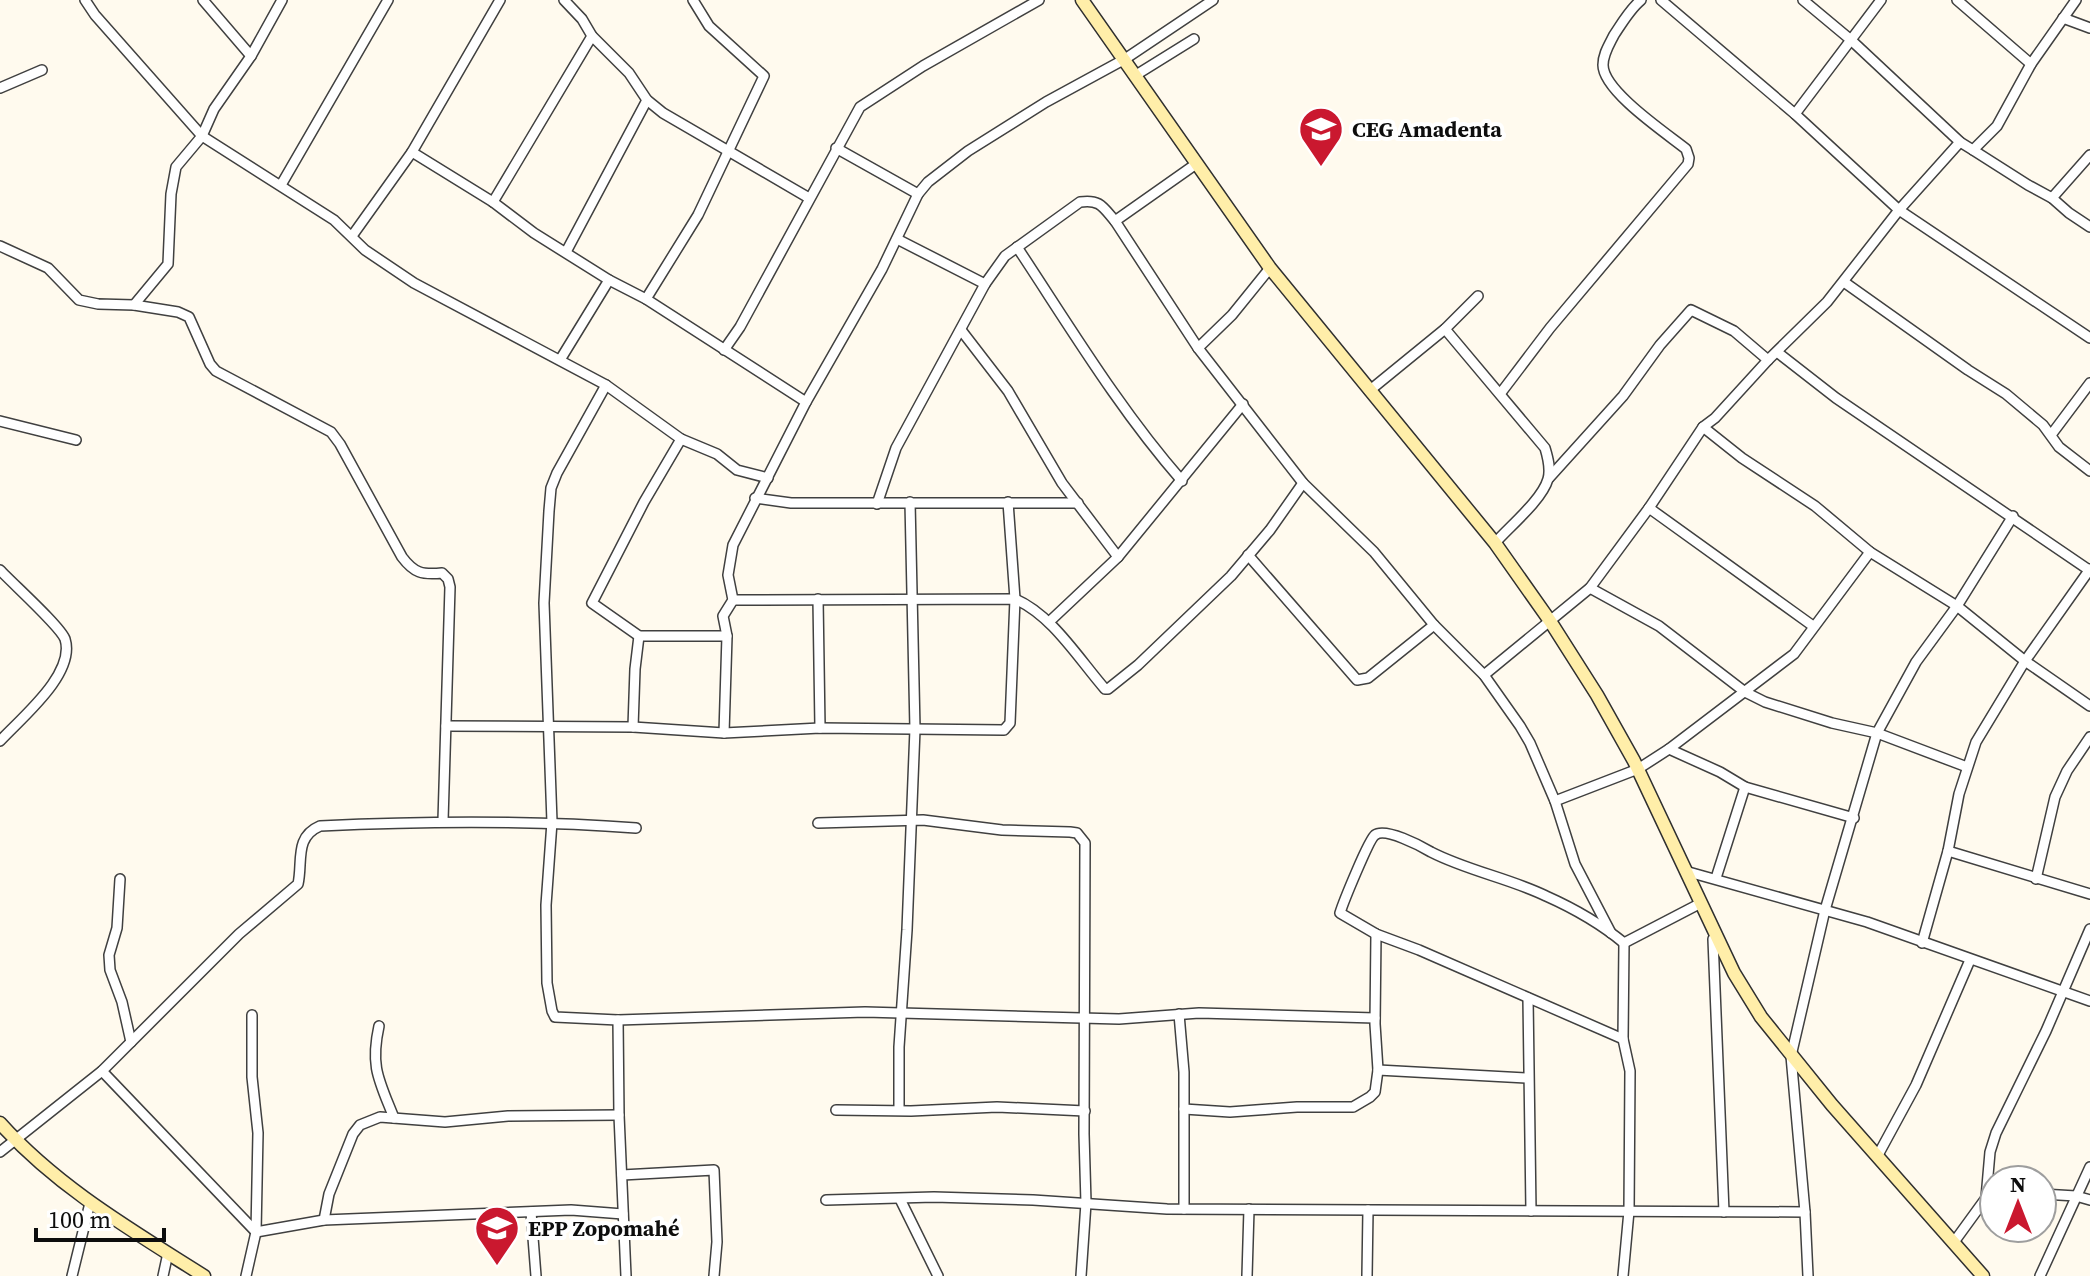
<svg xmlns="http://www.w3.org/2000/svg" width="2090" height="1276" font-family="'Source Serif 4',serif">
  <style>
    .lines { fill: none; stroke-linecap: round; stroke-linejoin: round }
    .street-casing { stroke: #404040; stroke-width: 12 }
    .secondary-casing { stroke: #2f2f2f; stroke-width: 15 }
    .street { stroke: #fff; stroke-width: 9 }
    .secondary { stroke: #ffeea9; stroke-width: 12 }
    .labels { text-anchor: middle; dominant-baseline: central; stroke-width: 8; stroke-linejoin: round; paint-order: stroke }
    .poi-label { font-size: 22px; font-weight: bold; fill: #0d0d0d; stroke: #fff; text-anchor: start }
  </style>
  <rect width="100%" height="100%" fill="#fffaee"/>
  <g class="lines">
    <g class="street-casing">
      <g id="street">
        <polyline points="85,0 95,15 202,136 334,220 365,250 414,283 606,385 681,439 717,454 737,470 768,478"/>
        <polyline points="203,0 251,56"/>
        <polyline points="564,0 582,19 592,36 629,73 647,100 663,113 809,198"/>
        <polyline points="1661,0 1795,114 1899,210 2090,338"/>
        <polyline points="1803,0 1851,40 1960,142 1973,150 1997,126 2031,64 2076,0"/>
        <polyline points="1957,0 2031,64"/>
        <polyline points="2063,18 2090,28"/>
        <polyline points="1136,75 1194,39"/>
        <polyline points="0,88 42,70"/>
        <polyline points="1795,114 1881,0"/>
        <polyline points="836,148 918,194"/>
        <polyline points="1973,150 2028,185 2052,198 2069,213 2090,227"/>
        <polyline points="412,152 493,202 534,233 609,280 646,299 806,402"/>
        <polyline points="281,185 388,0"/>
        <polyline points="2052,198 2090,155"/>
        <polyline points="493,202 592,36"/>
        <polyline points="1115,221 1198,348 1303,483 1374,552 1434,625 1484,675 1520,726 1530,743 1555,801 1575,864 1611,933"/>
        <polyline points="352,236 412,152 500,0"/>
        <polyline points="897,239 985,284"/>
        <path d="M0 246 48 268 79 300 98 304 134 305 178 312 189 317 210 364 216 371 331 432 340 444 402 557C414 573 422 575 442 573L448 579 450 587 443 821"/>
        <path d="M1017 247C1070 327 1119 409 1182 481"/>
        <polyline points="566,252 647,100"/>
        <polyline points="1844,282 1968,370 2006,394 2043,425 2059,447 2090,471"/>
        <polyline points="646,299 698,215 764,76 709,26 693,0"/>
        <polyline points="134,305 168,264 171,194 176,167 202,136 214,109 251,56 282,0"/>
        <path d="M1445 329 1545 448C1548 458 1551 469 1548 479 1542 500 1510 526 1495 543"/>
        <polyline points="961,330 1008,391 1062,483 1118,557"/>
        <polyline points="1198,348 1232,315 1270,268"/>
        <polyline points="724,350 740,327 860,107 923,66 1039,0"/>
        <polyline points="1777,352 1836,398 2089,570"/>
        <polyline points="560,360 609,280"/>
        <polyline points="606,385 557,473 551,488 549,511 544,603 552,822 546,905 547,983 552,1011 555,1017 618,1020 865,1012 1119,1019 1199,1013 1375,1018"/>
        <polyline points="1369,391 1445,329 1478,296"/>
        <path d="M1500 394 1550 328 1688 164 1689 158 1686 149C1666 133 1603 91 1603 65 1603 54 1609 45 1614 35 1622 23 1630 9 1641 0"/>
        <polyline points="0,421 76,440"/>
        <polyline points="1703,427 1742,458 1815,506 1870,552 1957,606 2025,661 2090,706"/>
        <polyline points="2051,435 2090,383"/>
        <polyline points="681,439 644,502 592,603 639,636 727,636"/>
        <polyline points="1549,478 1623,396 1660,345 1691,310 1734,331 1768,360"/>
        <polyline points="755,498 791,503 1078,503"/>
        <path d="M877 504 896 448 985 284 1005 256 1080 202C1100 199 1103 207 1115 221L1196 164"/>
        <polyline points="1649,508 1813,626"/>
        <polyline points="1248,555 1357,680 1368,678 1434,625"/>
        <path d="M0 570C12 583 60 626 65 639 76 674 21 718 0 741"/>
        <polyline points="1590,588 1659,626 1745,692 1765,702 1832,723 1877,733 1967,767"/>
        <polyline points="818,599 820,728"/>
        <path d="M733 600 1015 599C1052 615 1078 658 1105 689H1108L1138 665 1231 576 1270 530 1303 483"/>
        <polyline points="1049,622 1118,557 1243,404"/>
        <polyline points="1484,675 1590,588 1649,508 1703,427 1715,418 1768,360 1827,302 1899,210 1960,142"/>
        <polyline points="446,726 633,727 724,733 820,728 1004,730 1010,723 1015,599 1008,502"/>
        <polyline points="633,727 635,669 639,636"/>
        <polyline points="724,733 727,636 723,616 733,600 728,575 733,545 806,402 882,269 918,194 928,182 968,151 1046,102 1125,59 1213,0"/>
        <polyline points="1669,749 1720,772 1745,787 1854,818"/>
        <polyline points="1555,801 1638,769 1669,749 1794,654 1870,552"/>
        <polyline points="818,823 923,820 1002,830 1070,832 1077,833 1085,843 1084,1134 1086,1203 1081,1276"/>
        <polyline points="1948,851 2090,894"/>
        <polyline points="1685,871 1867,922 2090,1001"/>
        <polyline points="1716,878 1745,787"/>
        <polyline points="120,879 117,928 109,955 110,970 122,1002 131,1042"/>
        <polyline points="2036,879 2055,797 2067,771 2090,737"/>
        <polyline points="1717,935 1713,939 1724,1212"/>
        <polyline points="1624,943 1701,903"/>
        <polyline points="1922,943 1948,851 1959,794 1976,742 2025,661 2090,569"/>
        <polyline points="1528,998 1531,1211"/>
        <polyline points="1179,1014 1184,1072 1184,1209"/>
        <polyline points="618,1020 619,1115 626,1276"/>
        <path d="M379 1026C370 1067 379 1080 394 1118"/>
        <path d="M1623 1039 1419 950 1376 934 1340 913C1343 903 1369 839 1375 835 1385 827 1421 846 1431 852 1468 871 1509 878 1546 896 1573 908 1601 924 1624 943"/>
        <polyline points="1378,1070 1528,1078"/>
        <polyline points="102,1071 256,1232 324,1220 571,1210 623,1214"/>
        <polyline points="899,1109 899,1047 907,930 915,729 910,502"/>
        <polyline points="1184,1109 1230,1112 1297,1107 1353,1107 1370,1097 1375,1092 1378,1070 1375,1024 1376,934"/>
        <polyline points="836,1110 911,1111 997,1107 1085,1111"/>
        <path d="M0 1152 102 1071 239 934 298 884C303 862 294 837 320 826 426 821 530 820 636 828"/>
        <polyline points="1878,1155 1916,1085 1970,960"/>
        <polyline points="622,1175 714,1170 717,1242 714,1276"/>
        <polyline points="2042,1194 2076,1196 2090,1200"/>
        <polyline points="900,1199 938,1276"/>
        <polyline points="826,1200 934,1197 1033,1200 1167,1209 1805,1212"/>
        <polyline points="531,1212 536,1276"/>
        <polyline points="324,1220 329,1194 353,1134 360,1125 380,1117 445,1122 508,1116 619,1115"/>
        <polyline points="1954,1242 1986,1198 1990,1152 1996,1133 2046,1031 2090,929"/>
        <polyline points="72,1276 90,1203"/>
        <polyline points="163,1276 168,1253"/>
        <polyline points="246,1276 256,1232 258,1133 252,1077 252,1015"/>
        <polyline points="1247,1276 1249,1209"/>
        <polyline points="1367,1276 1368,1210"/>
        <polyline points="1623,1276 1629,1211 1630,1071 1623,1039 1624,943"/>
        <polyline points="1808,1276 1805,1212 1791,1056 1825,910 1877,733 1916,662 1957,606 2013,516"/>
        <polyline points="2040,1276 2090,1167"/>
      </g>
    </g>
    <g class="secondary-casing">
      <g id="secondary">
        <polyline points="1082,0 1270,268 1495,543 1550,621 1597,695 1634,761 1734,973 1761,1017 1832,1105 1983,1276"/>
        <path d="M0 1123C57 1187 133 1231 204 1276"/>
      </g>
    </g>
    <use href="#street" class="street"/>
    <use href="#secondary" class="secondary"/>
  </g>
  <defs>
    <g id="school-pin" transform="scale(2.3)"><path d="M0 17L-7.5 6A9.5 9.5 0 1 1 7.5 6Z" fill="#ca182f" stroke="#fff"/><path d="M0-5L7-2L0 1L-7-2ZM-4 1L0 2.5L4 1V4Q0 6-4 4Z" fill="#fff"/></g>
  </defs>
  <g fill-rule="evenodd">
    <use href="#school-pin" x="1321" y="129"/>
    <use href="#school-pin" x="497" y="1228"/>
  </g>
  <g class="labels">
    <g class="poi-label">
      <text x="1352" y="129">CEG Amadenta</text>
      <text x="528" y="1228">EPP Zopomahé</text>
    </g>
  </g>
  <g transform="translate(2018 1204)"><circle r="38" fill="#ffffff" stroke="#9e9e9e" stroke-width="2"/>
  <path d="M0-6L14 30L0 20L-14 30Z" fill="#ca182f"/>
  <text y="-12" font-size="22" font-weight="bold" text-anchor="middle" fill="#0d0d0d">N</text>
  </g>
  <path d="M36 1228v12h128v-12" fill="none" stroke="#0d0d0d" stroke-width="4"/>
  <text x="48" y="1228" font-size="24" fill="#0d0d0d" stroke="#ffffff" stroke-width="6" paint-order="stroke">100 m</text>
</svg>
